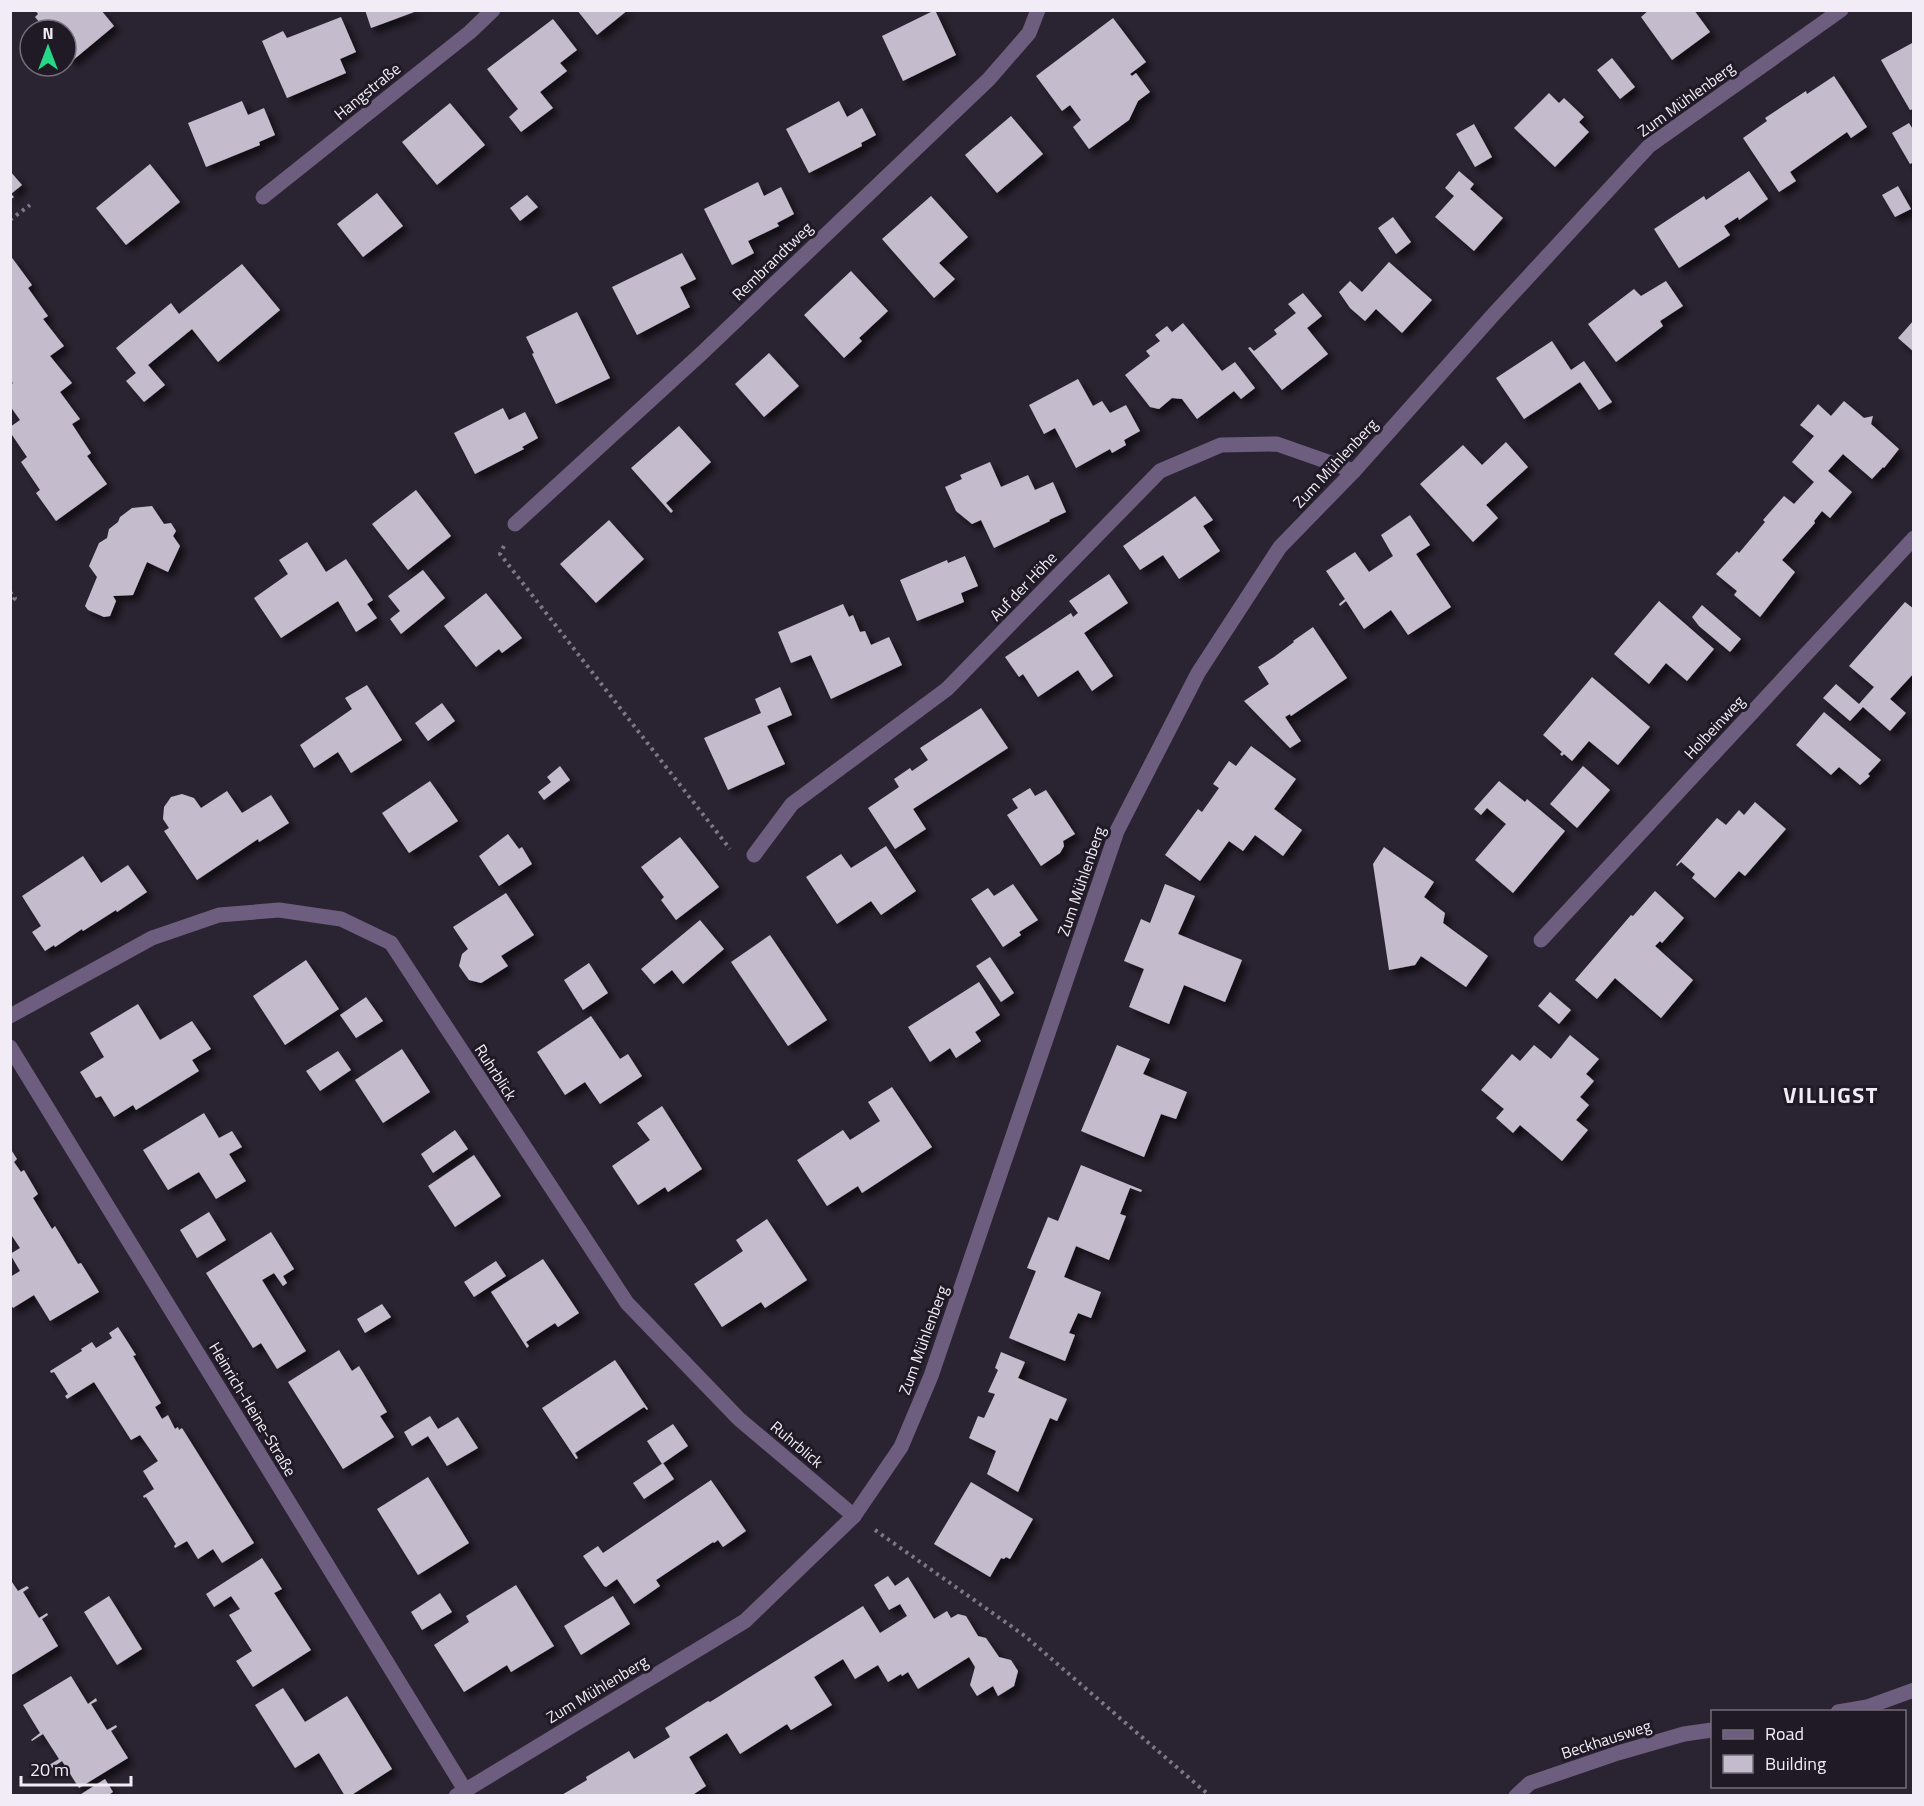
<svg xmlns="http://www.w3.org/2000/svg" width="1924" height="1806" font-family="'Titillium Web',sans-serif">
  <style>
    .building { fill: #c4bccd; filter: url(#shadow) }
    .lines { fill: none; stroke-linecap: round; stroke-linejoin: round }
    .path { stroke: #7e7884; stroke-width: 4; stroke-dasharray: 3 4.5; stroke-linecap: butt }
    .street { stroke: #6d5d7e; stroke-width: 15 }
    .labels { text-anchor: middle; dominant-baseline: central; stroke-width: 6; stroke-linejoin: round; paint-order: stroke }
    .street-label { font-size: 16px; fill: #f1ecf6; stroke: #201a27 }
    .district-label { font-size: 22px; font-weight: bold; letter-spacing: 1.5px; fill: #f1ecf6; stroke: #201a27 }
  </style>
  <defs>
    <filter id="shadow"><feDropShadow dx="5.5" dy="5.5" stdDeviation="3" flood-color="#0009"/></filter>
  </defs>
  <rect width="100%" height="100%" fill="#2a2331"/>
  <g class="building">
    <polygon points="35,10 101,10 114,26 72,61 66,54 66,30 46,30 35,17 38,14"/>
    <polygon points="365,10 417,10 417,11 371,28"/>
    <polygon points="577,10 628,10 597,35"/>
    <polygon points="935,10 956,55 903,81 882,36"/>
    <polygon points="1649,10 1694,10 1710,32 1672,60 1641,17"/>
    <polygon points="341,17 356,52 340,59 346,73 287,98 262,41 283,31 287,38"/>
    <polygon points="1113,18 1146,62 1130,74 1132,76 1136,73 1150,92 1138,101 1129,120 1089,149 1073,127 1081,120 1070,105 1062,111 1036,76"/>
    <polygon points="553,19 577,50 560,63 567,71 540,92 553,108 521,132 509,117 518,109 487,69"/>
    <polygon points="1914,42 1914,109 1910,110 1881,60"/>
    <polygon points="1612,58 1635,87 1620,99 1597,70"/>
    <polygon points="1834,76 1867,127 1851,138 1847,132 1790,172 1796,181 1779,192 1743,138 1767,121 1765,118 1786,104 1806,91 1807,94"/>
    <polygon points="1549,93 1559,103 1564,98 1584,117 1579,122 1589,132 1555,167 1514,128"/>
    <polygon points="242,101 248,115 264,108 275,135 259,142 260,145 206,167 188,123"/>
    <polygon points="839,101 847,117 862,108 876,135 861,143 862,146 809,173 786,129"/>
    <polygon points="450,103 485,145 437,185 402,142"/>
    <polygon points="1011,116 1043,154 997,193 965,155"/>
    <polygon points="1909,123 1914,131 1914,162 1910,164 1892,133"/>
    <polygon points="1474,124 1492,157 1475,167 1456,134"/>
    <polygon points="150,164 180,202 126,245 96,208"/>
    <polygon points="10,171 22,185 11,194 14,197 10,200"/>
    <polygon points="1459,171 1474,184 1470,189 1503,218 1474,251 1435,217 1454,196 1445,188"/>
    <polygon points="1749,171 1768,199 1739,220 1738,217 1724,226 1730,235 1679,268 1654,229 1704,196 1706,200"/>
    <polygon points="758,182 764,196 781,187 794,214 777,223 779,226 748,241 754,253 732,265 704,209"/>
    <polygon points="1898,186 1911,209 1895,217 1882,195"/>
    <polygon points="377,193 403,226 363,257 337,224"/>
    <polygon points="527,195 538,207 520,221 510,208"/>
    <polygon points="931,196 968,237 939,263 955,279 934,298 882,239"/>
    <polygon points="1393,217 1411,242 1396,254 1378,228"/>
    <polygon points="682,253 696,279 680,287 690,307 637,335 612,287"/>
    <polygon points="10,255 32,285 28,288 48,316 43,319 64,346 50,356 72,383 60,392 80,419 72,424 91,453 87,456 107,484 56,521 36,493 40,490 21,462 27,457 10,432 10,427 20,420 10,406 10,385 13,383 10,380"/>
    <polygon points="1389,262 1432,300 1402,333 1376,309 1365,321 1350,308 1339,292 1350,281 1362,292"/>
    <polygon points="242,264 280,310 218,362 192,329 148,365 165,385 144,402 126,381 136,373 116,348 171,303 179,314"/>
    <polygon points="851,271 888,311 859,338 862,341 844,358 804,315"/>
    <polygon points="1666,281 1683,306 1660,321 1663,326 1616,362 1588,324 1634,289 1641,296"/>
    <polygon points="1303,293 1322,316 1307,328 1328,354 1282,390 1248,348 1250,347 1254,351 1277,334 1274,330 1296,313 1288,304"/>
    <polygon points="577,312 610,378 556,404 532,354 534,353 526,337"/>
    <polygon points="1914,320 1914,352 1898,338"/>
    <polygon points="1183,323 1222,371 1235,362 1255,388 1241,399 1234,391 1197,419 1182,399 1172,398 1159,409 1150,407 1125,375 1150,356 1146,351 1160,341 1155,335 1167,326 1172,332"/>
    <polygon points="1552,341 1571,370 1584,361 1612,402 1599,410 1580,382 1524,419 1496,378"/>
    <polygon points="769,353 799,386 764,417 735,384"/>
    <polygon points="1078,379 1093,406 1102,401 1110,413 1126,405 1140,431 1124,440 1126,445 1112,453 1110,449 1076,468 1055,428 1044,434 1029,405"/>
    <polygon points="1844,401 1864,418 1873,416 1871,424 1899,449 1884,468 1883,467 1872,479 1843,454 1828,471 1852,492 1830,518 1822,511 1814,521 1815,523 1782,560 1795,572 1760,617 1734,595 1737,591 1716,574 1737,551 1739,553 1765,522 1763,520 1784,496 1794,504 1814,482 1792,462 1814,436 1800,425 1818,404 1831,416"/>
    <polygon points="503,408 509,420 525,412 538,438 522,447 524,449 475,474 454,433"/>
    <polygon points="679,426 711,462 666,503 673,511 671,513 631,468"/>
    <polygon points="1506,442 1528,467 1486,505 1498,518 1473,542 1420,484 1463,445 1482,465"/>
    <polygon points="990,462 1001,487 1028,475 1035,490 1053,482 1066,512 1049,520 1050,521 994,548 981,520 972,524 956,511 945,487 962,479 960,475"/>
    <polygon points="416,490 451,536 408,570 372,524"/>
    <polygon points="1195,496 1213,520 1203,526 1220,551 1179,579 1163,555 1140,570 1123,546"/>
    <polygon points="152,506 164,524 171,523 176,531 173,536 180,546 168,572 147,562 133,595 113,596 116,601 110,616 104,617 88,610 85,606 97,577 89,566 99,543 107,538 109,529 118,522 120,517 132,508"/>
    <polygon points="1410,515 1430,545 1416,554 1451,607 1408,635 1391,610 1364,629 1346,601 1340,606 1339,604 1345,599 1326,571 1355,552 1369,572 1393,556 1381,535"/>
    <polygon points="609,520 644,559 596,603 560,564"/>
    <polygon points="307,542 326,572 346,559 373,600 367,604 377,618 356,632 338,601 281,638 254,598 288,574 279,560"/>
    <polygon points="965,556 978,586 961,593 964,602 917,621 900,580 947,560 948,563"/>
    <polygon points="423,570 445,598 401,634 390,619 400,611 388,596"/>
    <polygon points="1109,574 1128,603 1084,633 1113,676 1092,691 1078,670 1038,697 1023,674 1019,677 1005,657 1071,613 1073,617 1078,613 1069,601"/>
    <polygon points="486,593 522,638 502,653 499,649 476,667 444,626"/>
    <polygon points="1659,601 1714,649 1687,681 1666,663 1649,684 1614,654"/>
    <polygon points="1905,602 1914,609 1914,673 1890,699 1906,713 1890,731 1863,707 1850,721 1823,698 1836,684 1859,704 1874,687 1849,666"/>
    <polygon points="843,604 849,617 853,615 860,632 865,631 871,645 889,637 902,665 831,699 811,655 791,663 778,632"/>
    <polygon points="1702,605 1741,639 1730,652 1699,626 1692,617"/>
    <polygon points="1313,627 1347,678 1291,716 1290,714 1285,717 1301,741 1290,748 1244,701 1269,684 1258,667 1274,657 1294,642 1293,641"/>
    <polygon points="1592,677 1650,727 1618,765 1589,741 1572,761 1564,754 1562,756 1560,754 1562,752 1543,735"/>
    <polygon points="367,685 402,740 351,773 338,752 314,768 300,745 352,709 345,698"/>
    <polygon points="780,687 792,715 767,726 785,764 728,790 704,738 761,713 755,699"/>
    <polygon points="442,703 455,721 428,741 415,723"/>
    <polygon points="981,708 1008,748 913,809 926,829 895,849 868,808 899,787 894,779 910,768 912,771 928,760 920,748"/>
    <polygon points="1824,712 1881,760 1868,774 1870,776 1860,785 1839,767 1831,775 1796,745"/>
    <polygon points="1251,746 1296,779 1274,809 1302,830 1283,856 1255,835 1243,851 1229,841 1200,881 1165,855 1198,809 1202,812 1219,788 1213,784 1229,761 1236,766"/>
    <polygon points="560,766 570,780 544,800 538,792 551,782 547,777"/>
    <polygon points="1583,766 1610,790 1577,828 1550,804"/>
    <polygon points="430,781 458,821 409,853 382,813"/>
    <polygon points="1499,781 1525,802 1527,799 1565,831 1513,893 1475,860 1506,824 1487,808 1481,815 1474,809"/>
    <polygon points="1030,788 1035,796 1046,790 1075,834 1063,841 1064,846 1060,853 1041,866 1007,815 1018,808 1012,799"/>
    <polygon points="227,791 242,813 271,795 289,823 259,842 258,839 197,880 164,831 169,828 163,819 164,807 171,797 182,794 194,798 201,808"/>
    <polygon points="1755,802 1786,829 1745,876 1739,871 1715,898 1692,878 1695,874 1681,862 1677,866 1676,865 1717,818 1726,825 1739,810 1744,815"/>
    <polygon points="508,834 519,849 522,847 532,864 499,886 479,856"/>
    <polygon points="680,837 719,887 676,920 661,900 664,897 641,867"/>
    <polygon points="886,846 916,891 881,915 871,901 837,924 806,877 841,854 851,868"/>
    <polygon points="1384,847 1434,882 1424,897 1445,913 1443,923 1488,956 1466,987 1421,956 1415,965 1389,970 1373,864"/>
    <polygon points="83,856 101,883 128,865 147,892 117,912 116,910 83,931 82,929 55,947 54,945 45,951 32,932 41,926 22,896"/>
    <polygon points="1013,884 1038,920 1019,932 1021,935 1003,947 971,899 988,888 994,896"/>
    <polygon points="1165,884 1195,896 1178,934 1242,960 1225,1002 1184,985 1169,1024 1129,1007 1144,969 1124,961 1141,919 1150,923"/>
    <polygon points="1655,891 1684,918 1662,943 1660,941 1655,946 1693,980 1661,1018 1615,978 1597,999 1575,980 1631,915 1633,916"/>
    <polygon points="506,893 534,935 501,956 508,966 481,983 469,980 459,966 462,954 468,949 453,927"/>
    <polygon points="700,920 724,949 683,984 672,970 654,984 641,969"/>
    <polygon points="770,935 827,1020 788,1046 731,962"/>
    <polygon points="990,957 1014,993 1001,1002 976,966"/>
    <polygon points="306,960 339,1009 285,1045 253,996"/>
    <polygon points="589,963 608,993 583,1010 564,980"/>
    <polygon points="979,982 1000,1015 975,1032 981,1041 956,1058 950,1048 930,1062 908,1027"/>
    <polygon points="1550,992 1571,1010 1559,1024 1538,1006"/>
    <polygon points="366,997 383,1021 356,1038 340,1015"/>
    <polygon points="138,1004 160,1040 192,1021 211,1049 192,1060 199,1071 136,1110 133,1105 114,1117 101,1096 96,1098 80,1072 104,1057 90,1033"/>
    <polygon points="591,1016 620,1059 628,1054 642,1076 600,1104 585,1082 565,1095 537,1052"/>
    <polygon points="1570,1035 1599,1059 1586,1074 1594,1081 1580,1097 1589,1105 1576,1120 1588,1130 1562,1161 1520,1125 1513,1133 1496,1118 1504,1109 1481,1090 1512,1054 1520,1061 1534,1045 1551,1059"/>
    <polygon points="1117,1045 1150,1059 1143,1074 1187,1092 1176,1119 1161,1114 1144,1157 1081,1131"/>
    <polygon points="402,1049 430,1092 383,1123 355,1080"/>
    <polygon points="338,1051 351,1070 320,1091 306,1071"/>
    <polygon points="892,1087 932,1147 862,1193 858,1186 827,1206 797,1160 843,1130 850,1140 880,1121 868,1102"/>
    <polygon points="662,1106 702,1169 668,1192 665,1187 638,1205 612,1166 650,1140 637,1123"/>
    <polygon points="204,1113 219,1138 232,1131 242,1147 229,1154 246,1181 216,1199 199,1172 168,1190 143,1150"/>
    <polygon points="455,1130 468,1149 433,1173 421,1154"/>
    <polygon points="10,1148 17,1159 14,1162 21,1172 24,1170 38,1194 33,1198 52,1229 55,1226 78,1264 81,1263 99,1292 50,1321 34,1295 13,1308 10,1303 10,1277 20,1271 10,1254 20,1248 10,1233"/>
    <polygon points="474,1155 501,1196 455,1227 428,1186"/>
    <polygon points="1081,1165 1142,1190 1141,1192 1130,1188 1120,1214 1126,1216 1109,1260 1076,1246 1064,1277 1101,1292 1091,1318 1078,1313 1069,1333 1075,1335 1065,1361 1009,1338 1036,1271 1027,1268 1048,1217 1058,1221"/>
    <polygon points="209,1212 226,1240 197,1258 180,1230"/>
    <polygon points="767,1219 807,1280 765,1308 761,1302 722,1327 694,1284 743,1251 736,1240"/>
    <polygon points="271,1232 294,1269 283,1276 287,1283 283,1286 274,1273 262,1280 306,1351 277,1369 261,1343 253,1348 206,1273"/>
    <polygon points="543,1259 579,1313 558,1327 555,1323 526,1342 529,1346 527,1348 491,1292"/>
    <polygon points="496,1261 506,1276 474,1297 464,1282"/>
    <polygon points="382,1304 391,1317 365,1333 357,1319"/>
    <polygon points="118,1327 136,1355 133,1356 161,1403 155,1407 162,1419 168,1415 175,1429 178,1427 179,1430 182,1428 254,1543 222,1563 213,1549 198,1559 187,1541 175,1548 174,1546 176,1544 146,1497 144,1498 143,1496 154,1489 143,1471 158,1461 140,1435 131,1440 94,1382 67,1399 65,1396 68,1394 54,1372 51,1373 50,1371 82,1351 81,1349 92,1342 96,1348 112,1338 109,1333"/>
    <polygon points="339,1350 352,1371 359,1366 387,1412 380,1416 394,1437 343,1469 288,1382"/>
    <polygon points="1001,1352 1025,1362 1018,1378 1067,1399 1057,1421 1050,1418 1018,1492 987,1474 996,1451 969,1438 978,1416 984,1418 995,1394 988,1392 998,1370 995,1368"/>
    <polygon points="615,1360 648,1409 647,1410 644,1407 575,1453 578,1458 576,1459 542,1408"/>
    <polygon points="430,1416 438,1429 458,1417 478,1448 447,1466 428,1436 412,1446 404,1432"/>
    <polygon points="673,1424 688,1446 662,1464 647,1441"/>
    <polygon points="663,1463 674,1479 644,1499 633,1483"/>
    <polygon points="428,1477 469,1543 418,1575 377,1509"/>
    <polygon points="711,1480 746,1531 723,1547 718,1540 714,1543 713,1542 656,1580 660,1586 634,1604 617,1579 606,1587 604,1586 583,1556 598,1546 603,1553"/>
    <polygon points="971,1482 1033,1519 1010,1559 1006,1557 1004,1559 1001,1558 990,1577 934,1544"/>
    <polygon points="262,1558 282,1589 274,1593 311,1650 253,1687 236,1661 252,1651 229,1615 240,1609 231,1596 214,1607 206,1594"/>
    <polygon points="888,1576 895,1586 908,1577 934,1619 947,1611 951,1618 958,1614 966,1616 978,1636 986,1638 999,1657 1011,1660 1018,1671 1014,1686 998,1696 993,1686 977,1696 970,1685 975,1667 969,1657 918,1689 908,1672 902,1676 901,1674 888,1682 878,1665 855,1679 843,1659 814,1677 832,1705 791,1730 787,1724 740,1754 727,1733 689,1757 706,1786 691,1796 560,1796 587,1780 586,1777 629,1751 634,1759 670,1737 665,1728 708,1701 710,1702 863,1606 880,1633 907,1616 900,1604 889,1610 874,1585"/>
    <polygon points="10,1579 18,1591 27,1586 29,1588 23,1592 39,1618 47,1613 48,1615 42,1619 58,1646 10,1676"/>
    <polygon points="516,1585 554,1646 511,1672 507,1665 464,1692 434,1645 469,1622 466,1616"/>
    <polygon points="440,1593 452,1612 422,1630 411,1612"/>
    <polygon points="109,1596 142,1649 117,1665 84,1612"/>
    <polygon points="613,1596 630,1624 581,1655 564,1626"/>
    <polygon points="71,1676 88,1704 96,1698 97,1701 91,1704 107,1730 116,1725 117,1727 111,1731 128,1758 79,1788 62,1761 52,1768 51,1766 49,1765 59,1759 43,1734 32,1741 31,1740 40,1733 23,1705"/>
    <polygon points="283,1688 305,1722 347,1696 392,1769 350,1796 345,1796 319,1753 295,1768 255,1705"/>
    <polygon points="105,1779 113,1792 107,1796 78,1796"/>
  </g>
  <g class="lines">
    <g class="path">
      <polyline points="10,220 30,205"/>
      <polyline points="504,546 500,554 730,849"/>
      <polyline points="10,592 15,598 10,604"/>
      <polyline points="875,1530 1025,1636 1210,1796"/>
    </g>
    <g class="street">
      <polyline points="263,197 470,32 493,10"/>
      <polyline points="515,524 702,353 989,79 1029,33 1038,10"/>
      <polyline points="754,855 792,804 947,689 1160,471 1221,445 1277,444 1354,471"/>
      <polyline points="1541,940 1914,538"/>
      <polyline points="10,1016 152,938 219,915 279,910 341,919 391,943 627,1303 739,1419 854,1516"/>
      <polyline points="10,1047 465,1790"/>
      <polyline points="1838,1712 1867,1707 1914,1690"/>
      <polyline points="456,1796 745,1621 854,1516 901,1447 931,1376 1117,831 1198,673 1280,547 1354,471 1493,315 1649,146 1841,10"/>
      <polyline points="1516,1796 1530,1783 1618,1753 1684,1734 1712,1730"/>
    </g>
  </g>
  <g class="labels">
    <g class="street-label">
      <text transform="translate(367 91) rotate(-39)">Hangstraße</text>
      <text transform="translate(1686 99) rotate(-36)">Zum Mühlenberg</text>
      <text transform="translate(772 261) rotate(-44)">Rembrandtweg</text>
      <text transform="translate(1335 463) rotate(-47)">Zum Mühlenberg</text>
      <text transform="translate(1023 586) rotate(-46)">Auf der Höhe</text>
      <text transform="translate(1714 727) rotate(-47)">Holbeinweg</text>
      <text transform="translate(1081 881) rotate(-71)">Zum Mühlenberg</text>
      <text transform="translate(496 1072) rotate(57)">Ruhrblick</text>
      <text transform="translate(923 1340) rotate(-70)">Zum Mühlenberg</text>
      <text transform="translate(253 1409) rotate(59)">Heinrich-Heine-Straße</text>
      <text transform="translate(797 1444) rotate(40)">Ruhrblick</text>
      <text transform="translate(597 1689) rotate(-31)">Zum Mühlenberg</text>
      <text transform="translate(1606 1739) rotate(-18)">Beckhausweg</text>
    </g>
    <g class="district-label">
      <text x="1831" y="1095">VILLIGST</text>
    </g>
  </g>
  <rect width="1924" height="1806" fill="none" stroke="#f1ecf6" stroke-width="24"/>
  <rect x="1711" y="1710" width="195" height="78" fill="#201a27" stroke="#746e7a" stroke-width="1.5"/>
  <rect x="1723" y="1730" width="30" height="9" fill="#6d5d7e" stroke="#746e7a" stroke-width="1.5"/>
  <text x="1765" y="1740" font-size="18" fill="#f1ecf6">Road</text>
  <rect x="1723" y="1755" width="30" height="18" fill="#c4bccd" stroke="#746e7a" stroke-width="1.5"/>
  <text x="1765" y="1770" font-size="18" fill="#f1ecf6">Building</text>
  <g transform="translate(48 48)"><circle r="28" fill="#201a27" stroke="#746e7a" stroke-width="1.5"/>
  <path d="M0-4.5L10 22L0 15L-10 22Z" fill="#24d886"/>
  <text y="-9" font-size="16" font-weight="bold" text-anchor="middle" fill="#f1ecf6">N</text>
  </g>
  <path d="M21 1776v9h110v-9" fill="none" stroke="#f1ecf6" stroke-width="3"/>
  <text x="30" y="1776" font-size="18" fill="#f1ecf6" stroke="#201a27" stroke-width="4.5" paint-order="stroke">20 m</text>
</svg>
